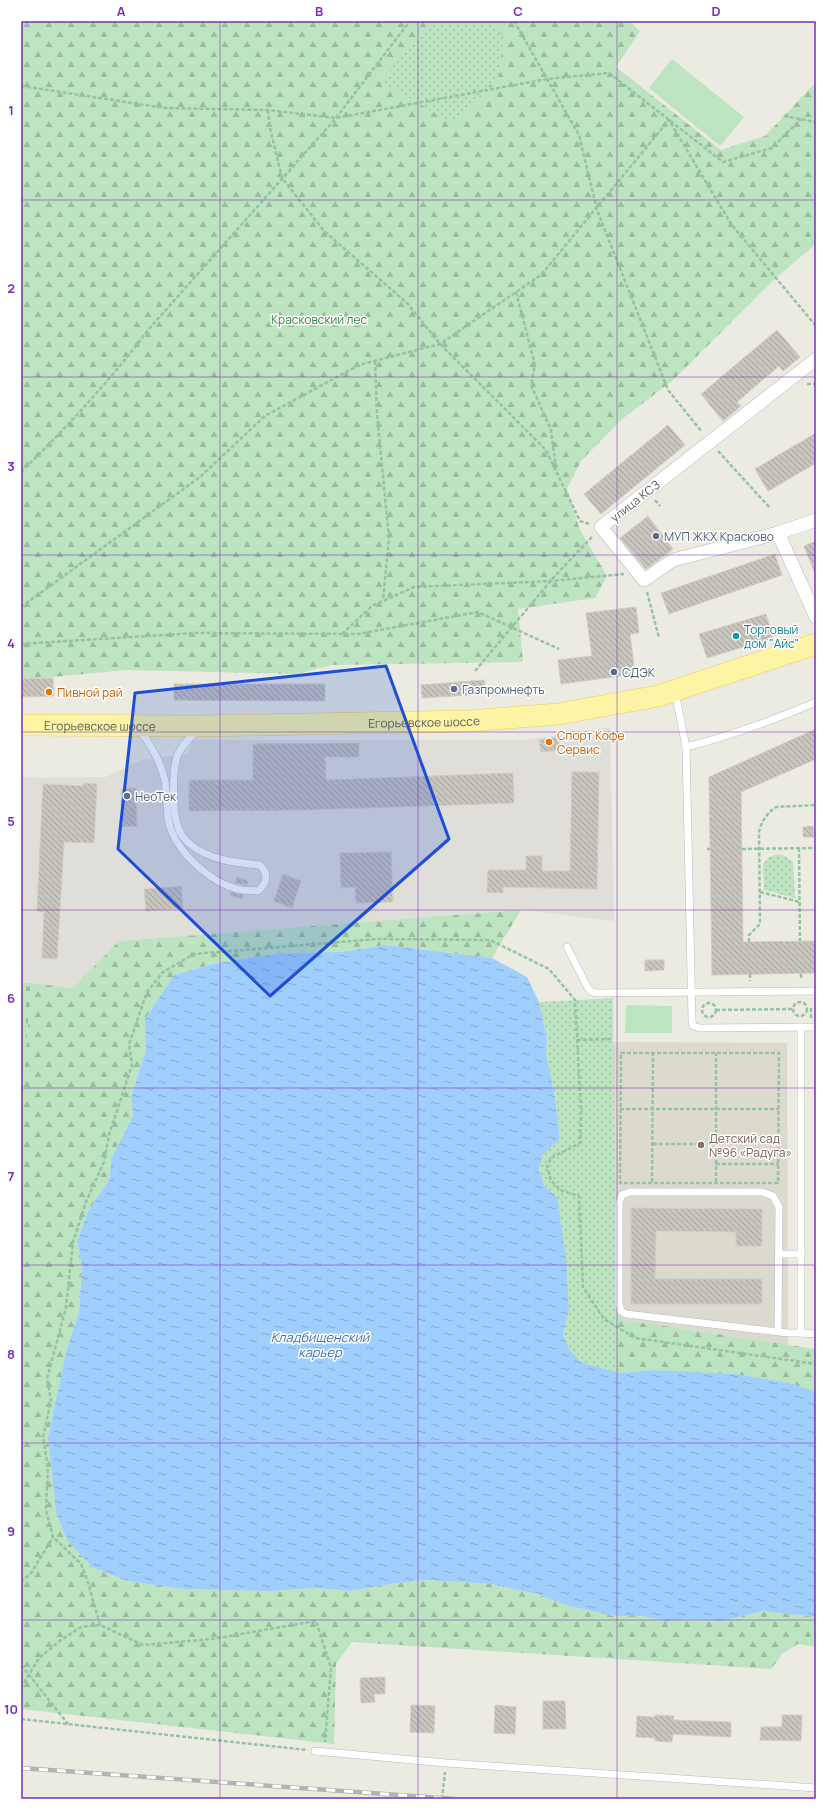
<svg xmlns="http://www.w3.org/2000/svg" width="837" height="1820" font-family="Manrope,sans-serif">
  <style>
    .industrial { fill: #e0ded9 }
    .education { fill: #dcdacf }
    .green { fill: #bde4c0 }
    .forest { fill: url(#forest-firs) }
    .cemetery { fill: url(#cemetery-stones) }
    .park { fill: url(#park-dots) }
    .water { fill: url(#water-ripples) }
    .building { fill: url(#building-back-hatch); stroke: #d1cdc0 }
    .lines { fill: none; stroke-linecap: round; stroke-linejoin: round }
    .lane-casing { stroke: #b7b9be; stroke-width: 8 }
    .street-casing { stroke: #b7b9be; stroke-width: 14 }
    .primary-casing { stroke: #eece58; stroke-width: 22 }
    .path { stroke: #96c3a5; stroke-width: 2.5; stroke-dasharray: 4 2; stroke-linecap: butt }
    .lane { stroke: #fff; stroke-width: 7 }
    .street { stroke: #fff; stroke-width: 13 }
    .primary { stroke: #fdf5a5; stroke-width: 21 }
    .rail-casing { stroke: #b2b3b3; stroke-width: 4.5 }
    .rail { stroke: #fff; stroke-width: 3; stroke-dasharray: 9; stroke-linecap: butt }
    .marked { fill: #1d4ed8; fill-opacity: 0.2; stroke: #1d4ed8; stroke-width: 3; stroke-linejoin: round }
    .grid { fill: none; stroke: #7b2cbf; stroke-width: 1; stroke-opacity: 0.55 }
    .service-dot { fill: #5c6f8a; stroke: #fff; stroke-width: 1.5 }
    .culture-dot { fill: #0f9aa8; stroke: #fff; stroke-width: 1.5 }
    .food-dot { fill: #e8710a; stroke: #fff; stroke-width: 1.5 }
    .education-dot { fill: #8d6e63; stroke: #fff; stroke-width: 1.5 }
    .labels { text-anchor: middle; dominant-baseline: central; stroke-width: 3; stroke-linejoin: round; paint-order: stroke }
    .park-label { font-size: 12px; fill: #36843f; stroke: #fff }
    .street-label { font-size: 12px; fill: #5a5d62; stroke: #fff }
    .service-label { font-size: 12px; fill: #4e5e75; stroke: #fff; text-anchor: start }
    .culture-label { font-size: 12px; fill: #0d838f; stroke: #fff; text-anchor: start }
    .food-label { font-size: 12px; fill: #c56008; stroke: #fff; text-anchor: start }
    .education-label { font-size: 12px; fill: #785e54; stroke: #fff; text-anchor: start }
    .water-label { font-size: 13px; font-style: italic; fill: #4073b7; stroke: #fff }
    .neatline { fill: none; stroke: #7b2cbf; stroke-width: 1.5 }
    .grid-label { font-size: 13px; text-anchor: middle; font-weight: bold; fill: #7b2cbf }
  </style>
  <defs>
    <pattern id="forest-firs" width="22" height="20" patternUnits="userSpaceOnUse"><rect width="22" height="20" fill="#bde4c0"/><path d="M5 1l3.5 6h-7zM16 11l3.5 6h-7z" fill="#9dbc9f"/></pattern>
    <pattern id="cemetery-stones" width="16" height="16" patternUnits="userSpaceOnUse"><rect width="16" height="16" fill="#bde4c0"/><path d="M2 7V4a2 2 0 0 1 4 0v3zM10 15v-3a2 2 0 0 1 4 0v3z" fill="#9dbc9f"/></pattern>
    <pattern id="park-dots" width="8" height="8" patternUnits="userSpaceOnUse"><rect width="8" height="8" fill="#bde4c0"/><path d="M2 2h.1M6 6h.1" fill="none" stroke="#9dbc9f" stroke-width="1.8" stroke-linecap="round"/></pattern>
    <pattern id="water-ripples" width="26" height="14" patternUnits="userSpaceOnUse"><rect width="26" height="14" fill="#a0cffd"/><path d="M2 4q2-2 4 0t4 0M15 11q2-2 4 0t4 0" fill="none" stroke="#85abd0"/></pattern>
    <pattern id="building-back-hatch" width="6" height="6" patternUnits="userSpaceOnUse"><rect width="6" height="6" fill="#c8c4be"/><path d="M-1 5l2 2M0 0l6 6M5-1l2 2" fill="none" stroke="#a5a29e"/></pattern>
  </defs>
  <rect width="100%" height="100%" fill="#ecebe1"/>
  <polygon class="industrial" points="610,727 614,921 521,910 119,941 73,988 21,983 21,776 38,778 106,777 141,760 188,754 193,740 525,740"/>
  <polygon class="education" points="613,1042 787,1043 788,1345 625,1320 616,1313"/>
  <g class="green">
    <polygon points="672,59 744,117 720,146 649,88"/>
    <polygon points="626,1005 672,1006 672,1033 625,1033"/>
  </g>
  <g class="forest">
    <polygon points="21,21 629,21 640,31 616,67 721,150 765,136 816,82 816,244 778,276 672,381 621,420 581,461 567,489 580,530 607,576 595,598 518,609 523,662 332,665 297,674 126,670 21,680"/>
    <polygon points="521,910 492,958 385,945 341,952 280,953 217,963 174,975 145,1019 146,1050 131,1097 133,1116 111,1159 110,1178 88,1211 77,1242 82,1265 79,1312 66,1352 48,1437 56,1511 67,1540 92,1567 127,1581 183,1589 270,1591 316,1588 350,1591 391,1584 426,1580 491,1584 537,1594 569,1606 614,1616 641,1616 667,1621 689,1619 723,1621 763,1611 816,1617 816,1647 798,1644 783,1653 771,1669 352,1642 336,1664 334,1744 21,1709 21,1115 31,983 73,988 119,941"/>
    <polygon points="613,1042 616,1313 625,1320 816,1349 816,1392 790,1383 651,1370 619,1373 584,1347"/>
  </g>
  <polygon class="cemetery" points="21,983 31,983 21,1115"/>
  <g class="park">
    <polygon points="431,21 488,21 503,36 500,74 454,124 381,81"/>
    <polygon points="778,854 783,855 793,862 795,898 764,890 763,864 769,857"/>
    <polygon points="613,998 616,1313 619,1373 581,1362 569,1349 563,1334 569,1310 557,1197 545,1187 539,1170 542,1156 560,1139 555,1097 546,1054 547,1038 539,1002"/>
  </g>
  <polygon class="water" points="385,945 492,958 527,977 539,1002 547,1038 546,1054 555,1097 560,1139 542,1156 539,1170 545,1187 557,1197 566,1258 569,1310 563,1334 569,1349 581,1362 619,1373 651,1370 735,1374 790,1383 816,1392 816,1617 763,1611 723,1621 689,1619 667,1621 641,1616 614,1616 569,1606 537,1594 491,1584 426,1580 391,1584 350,1591 316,1588 270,1591 183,1589 127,1581 92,1567 67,1540 56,1512 48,1437 66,1352 79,1312 82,1265 77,1242 88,1211 110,1178 111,1159 133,1116 131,1097 146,1050 145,1019 174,975 217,963 280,953 341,952"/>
  <g class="building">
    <polygon points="777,330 800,357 783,371 779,366 737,402 741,406 723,421 701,394"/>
    <polygon points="668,425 685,445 601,514 584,494"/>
    <polygon points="816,433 816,463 768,491 755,469"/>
    <polygon points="648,516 673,549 646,569 620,538"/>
    <polygon points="816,541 816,576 804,546"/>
    <polygon points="775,554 782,575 669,614 661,593"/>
    <polygon points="636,607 639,633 630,634 635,674 561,684 558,660 592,656 586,613"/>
    <polygon points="766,614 773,638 707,658 699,634"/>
    <polygon points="53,678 54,696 21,697 21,679"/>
    <polygon points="484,680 485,694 422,698 421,685"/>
    <polygon points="174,684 325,684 325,701 174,700"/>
    <polygon points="816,729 816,759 741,792 743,942 816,941 816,973 712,975 709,777"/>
    <polygon points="557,737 559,750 541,752 539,740"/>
    <polygon points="359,743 359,757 325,757 326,780 513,773 514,803 303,810 189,811 189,780 253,780 253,744"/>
    <polygon points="572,772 599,772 597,889 503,887 503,893 487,892 488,870 526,870 526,856 542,856 542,871 570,871"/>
    <polygon points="84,783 97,784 94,843 64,842 57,959 42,958 44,912 37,911 43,784 83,786"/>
    <polygon points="136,788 137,826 122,827 121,789"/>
    <polygon points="813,826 814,837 803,837 803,827"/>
    <polygon points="391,852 393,902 356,903 355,887 341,888 340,853"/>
    <polygon points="283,874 301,881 292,908 274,901"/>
    <polygon points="237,877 248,881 247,885 235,883"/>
    <polygon points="181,886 183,908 146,911 144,889"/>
    <polygon points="231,892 243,895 242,899 230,895"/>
    <polygon points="645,960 664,960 664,970 645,971"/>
    <polygon points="631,1208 762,1209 762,1246 736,1246 736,1232 656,1231 655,1279 762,1279 762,1304 631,1304"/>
    <polygon points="385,1677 385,1694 374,1694 375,1702 361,1703 360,1678"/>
    <polygon points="543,1701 565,1701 566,1729 543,1729"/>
    <polygon points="411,1705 435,1706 434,1733 410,1732"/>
    <polygon points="495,1705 516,1707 515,1734 494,1733"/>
    <polygon points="655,1715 674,1716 673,1720 731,1722 731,1737 673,1734 672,1742 655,1741 655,1738 636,1737 637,1716 655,1717"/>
    <polygon points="782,1715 802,1715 801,1741 760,1740 761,1727 782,1727"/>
  </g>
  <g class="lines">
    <g class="lane-casing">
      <g id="lane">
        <polyline points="675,692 686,747 692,1020 693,1026 700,1028 816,1027"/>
        <path d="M140 730C151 746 161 762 165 781 168 797 165 815 171 830 181 855 210 882 237 889 244 891 251 890 258 891 267 883 269 874 260 865 238 863 208 860 190 844 185 840 180 834 178 827 172 811 172 769 178 754 183 744 190 737 198 730"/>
        <path d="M686 747C730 736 774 720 816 702"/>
        <polyline points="567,947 588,988 592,992 598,993 816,991"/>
        <polyline points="801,1027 801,1333 816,1334"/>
        <polyline points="779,1254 801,1254"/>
        <polyline points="778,1331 779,1207 773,1196 762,1192 630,1192 622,1195 619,1203 619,1304 621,1311 626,1314 788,1333 801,1333"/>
        <polyline points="315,1751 446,1763 816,1788"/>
      </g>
    </g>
    <g class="street-casing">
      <g id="street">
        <polyline points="816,359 601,527 644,580 673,560 778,533 816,617"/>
        <polyline points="778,533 816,520"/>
      </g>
    </g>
    <g class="primary-casing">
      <g id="primary">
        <path id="s1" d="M21 725 195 726 359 723 468 721 558 714 658 696 816 644"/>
      </g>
    </g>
    <g class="path">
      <polyline points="514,21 579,135 597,210 668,390 702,432"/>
      <polyline points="21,86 165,108 268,110 336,118 547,79 609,73 723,162 772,148 801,119"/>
      <polyline points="268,110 270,128 282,178 324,231 407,303 440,344 546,450 580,521 589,524"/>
      <polyline points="784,116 816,122"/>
      <polyline points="516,292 535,365 531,385 551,430 556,469"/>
      <polyline points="375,361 377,414 389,538 383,600"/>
      <polyline points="807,384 816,384"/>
      <polyline points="718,451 770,508"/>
      <path d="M21 472C66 428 110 381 148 330L336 118 410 21"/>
      <polyline points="655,500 660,506"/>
      <polyline points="647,592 659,638"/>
      <polyline points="21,607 200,477 265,416 359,365 440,344 541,275 669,120 731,224 816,326"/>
      <polyline points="342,634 372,606 414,587 551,581 624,574"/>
      <polyline points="21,644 196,633 358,634 478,612 559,649"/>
      <polyline points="475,671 554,577 593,536"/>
      <polyline points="799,848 800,941"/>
      <polyline points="707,849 710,849"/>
      <polyline points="742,849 816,848"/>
      <polyline points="760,892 800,902"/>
      <path d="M749 942V935L760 924 759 832C761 822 767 813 776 807L816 805"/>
      <polyline points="750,974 750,981"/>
      <polyline points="801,974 801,980"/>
      <circle cx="800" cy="1009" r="7"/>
      <circle cx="709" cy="1010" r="7"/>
      <polyline points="811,1008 811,1018"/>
      <polyline points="716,1010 794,1009"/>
      <polyline points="577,1040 613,1039"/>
      <polygon points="621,1053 779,1053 778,1183 620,1183"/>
      <polyline points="620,1109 779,1109"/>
      <polyline points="653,1144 716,1144"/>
      <polyline points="716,1164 778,1164"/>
      <polyline points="652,1182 653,1053"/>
      <polyline points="716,1182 716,1053"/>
      <polyline points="21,1582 31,1573 53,1537"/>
      <polyline points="100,1625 87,1579 81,1564 53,1537 46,1510 48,1467 43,1437 51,1400 47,1379 66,1307 73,1242 86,1202 104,1162 109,1135 132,1065 129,1044 147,992 163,972 194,954 377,939 490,940 549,969 575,1000 581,1109 580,1143 551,1158 547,1167 551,1180 560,1190 579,1196 583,1287 604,1319 635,1338 816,1364"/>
      <polyline points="21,1665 68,1724"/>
      <polyline points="21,1688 39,1658 61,1640 81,1627 100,1625 143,1645 212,1639 316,1621 331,1668 325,1742"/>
      <polyline points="21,1719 307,1750"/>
      <polyline points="442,1799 445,1772"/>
    </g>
    <use href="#lane" class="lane"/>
    <use href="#street" class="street"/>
    <use href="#primary" class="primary"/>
    <g class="rail-casing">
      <polyline id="rail" points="21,1768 455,1799"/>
    </g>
    <use href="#rail" class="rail"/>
  </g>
  <path class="marked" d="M386 666 449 839 270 996 118 849 135 693Z"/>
  <path class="grid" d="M220 21V1799M418 21V1799M617 21V1799M21 200H816M21 377H816M21 555H816M21 732H816M21 910H816M21 1088H816M21 1265H816M21 1443H816M21 1620H816"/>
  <g class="service-dot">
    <circle cx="656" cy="536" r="4"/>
    <circle cx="614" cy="672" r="4"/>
    <circle cx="454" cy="689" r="4"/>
    <circle cx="127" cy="796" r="4"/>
  </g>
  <circle class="culture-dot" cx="736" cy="636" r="4"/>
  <g class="food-dot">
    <circle cx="49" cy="692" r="4"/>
    <circle cx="549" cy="742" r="4"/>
  </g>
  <circle class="education-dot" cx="701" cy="1145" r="4"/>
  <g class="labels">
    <g class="park-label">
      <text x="319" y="319">Красковский лес</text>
    </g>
    <g class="street-label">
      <text transform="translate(635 501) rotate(-38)">улица КСЗ</text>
      <text stroke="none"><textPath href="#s1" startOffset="403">Егорьевское шоссе</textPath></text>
      <text stroke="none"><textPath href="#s1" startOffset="79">Егорьевское шоссе</textPath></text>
    </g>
    <g class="service-label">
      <text x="664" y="536">МУП ЖКХ Красково</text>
      <text x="622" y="672">СДЭК</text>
      <text x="462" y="689">Газпромнефть</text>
      <text x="135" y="796">НеоТек</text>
    </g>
    <g class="culture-label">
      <text x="744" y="629">Торговый<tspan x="744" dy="14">дом "Айс"</tspan></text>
    </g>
    <g class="food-label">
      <text x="57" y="692">Пивной рай</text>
      <text x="557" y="735">Спорт Кофе<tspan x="557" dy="14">Сервис</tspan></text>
    </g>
    <g class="education-label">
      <text x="709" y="1138">Детский сад<tspan x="709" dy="14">№96 «Радуга»</tspan></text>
    </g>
    <g class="water-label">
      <text x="320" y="1337">Кладбищенский<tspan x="320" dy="15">карьер</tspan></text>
    </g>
  </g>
  <rect width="837" height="1820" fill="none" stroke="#ffffff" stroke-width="44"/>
  <rect x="22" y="22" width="793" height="1776" class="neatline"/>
  <g class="grid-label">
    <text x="121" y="16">A</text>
    <text x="319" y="16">B</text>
    <text x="518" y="16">C</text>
    <text x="716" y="16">D</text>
    <text x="11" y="115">1</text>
    <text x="11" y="293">2</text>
    <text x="11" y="471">3</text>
    <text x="11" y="648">4</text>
    <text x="11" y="826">5</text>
    <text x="11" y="1003">6</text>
    <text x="11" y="1181">7</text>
    <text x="11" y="1359">8</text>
    <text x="11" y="1536">9</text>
    <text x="11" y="1714">10</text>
  </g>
</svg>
